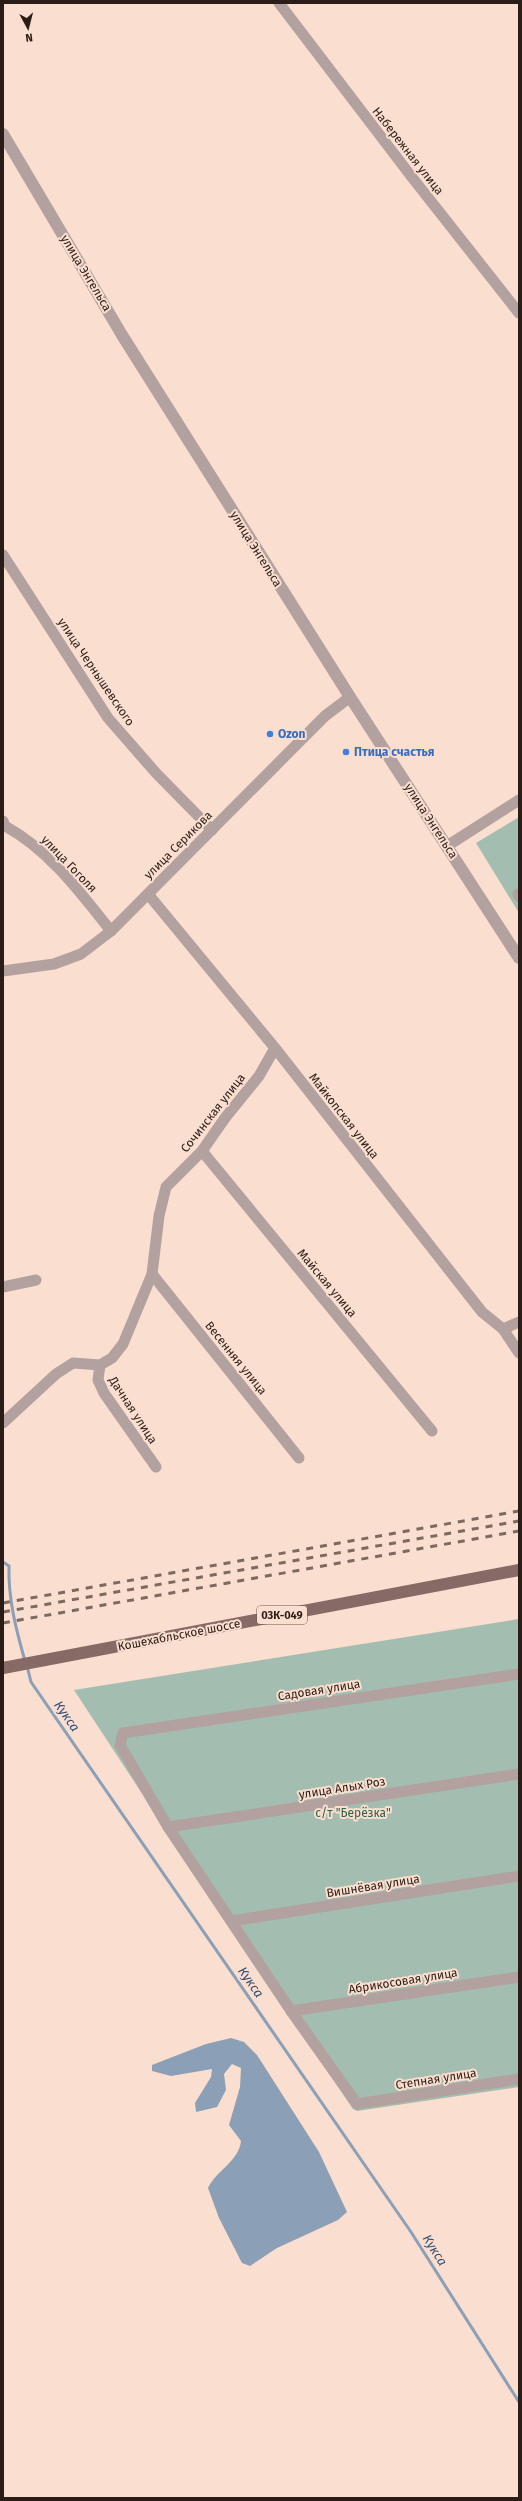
<svg xmlns="http://www.w3.org/2000/svg" width="522" height="2501" font-family="'Fira Sans',sans-serif">
  <style>
    .green { fill: #a3bdb0 }
    .water { fill: #8b9fb6 }
    .lines { fill: none; stroke-linecap: round; stroke-linejoin: round }
    .stream { stroke: #8b9fb6; stroke-width: 3 }
    .minor { stroke: #b3a19f; stroke-width: 11 }
    .tertiary { stroke: #b3a19f; stroke-width: 12 }
    .primary { stroke: #876966; stroke-width: 12 }
    .rail { stroke: #7c6960; stroke-width: 3; stroke-dasharray: 7 7; stroke-linecap: butt }
    .shop-dot { fill: #3f7fe0; stroke: #fadecf; stroke-width: 1.5 }
    .labels { text-anchor: middle; dominant-baseline: central; stroke-width: 4; stroke-linejoin: round; paint-order: stroke }
    .shield { fill: #fadecf; stroke: #68574e; stroke-width: 1 }
    .shield-label { font-size: 11px; font-weight: bold; fill: #2a1d17 }
    .street-label { font-size: 12px; fill: #2a1d17; stroke: #fadecf }
    .shop-label { font-size: 12px; font-weight: bold; fill: #366cbe; stroke: #fadecf; text-anchor: start }
    .park-label { font-size: 12px; fill: #2c634c; stroke: #fadecf }
    .water-label { font-size: 13px; font-style: italic; fill: #315074; stroke: #fadecf }
  </style>
  <rect width="100%" height="100%" fill="#fadecf"/>
  <g class="green">
    <polygon points="519,817 519,913 476,843"/>
    <polygon points="519,1619 519,2087 357,2111 353,2109 212,1900 74,1690"/>
  </g>
  <path class="water" d="M231 2038 244 2042 257 2055 319 2152 347 2212 338 2220 277 2248 250 2266 242 2263 219 2218 208 2188C216 2171 239 2161 241 2141L229 2125 240 2087 241 2068 232 2064 224 2074 226 2090 217 2107 196 2112 195 2103 211 2077 212 2069 171 2076 152 2071V2065L206 2044Z"/>
  <g class="lines">
    <g class="stream">
      <path d="M3 1562 9 1566C8 1599 16 1629 25 1661"/>
      <polyline points="27,1666 31,1682 411,2232 519,2402"/>
    </g>
    <g class="minor">
      <polyline points="279,3 411,176 519,313"/>
      <polyline points="3,555 108,718 156,773 212,830"/>
      <path d="M3 821 5 826C49 850 80 892 111 931"/>
      <polyline points="447,846 519,800"/>
      <polyline points="148,894 275,1048 482,1312 503,1329 519,1353"/>
      <polyline points="518,894 519,896"/>
      <polyline points="3,971 54,964 81,954 111,931 325,716 350,697"/>
      <polyline points="202,1151 432,1431"/>
      <polyline points="152,1274 299,1458"/>
      <polyline points="3,1287 36,1280"/>
      <polyline points="503,1329 519,1322"/>
      <polyline points="100,1365 98,1380 104,1393 156,1467"/>
      <polyline points="3,1423 56,1374 73,1363 100,1365 112,1358 123,1344 152,1274 159,1216 166,1187 202,1151 225,1118 259,1076 275,1048"/>
      <polyline points="519,1674 123,1733 120,1745 168,1827 291,2011 357,2104 519,2079"/>
      <polyline points="168,1827 519,1774"/>
      <polyline points="231,1921 519,1876"/>
      <polyline points="291,2011 519,1977"/>
    </g>
    <polyline class="tertiary" points="3,134 122,335 350,697 519,958"/>
    <polyline class="primary" points="3,1668 519,1570"/>
    <g class="rail">
      <polyline points="3,1603 519,1511"/>
      <polyline points="3,1612 519,1521"/>
      <polyline points="3,1623 519,1531"/>
    </g>
  </g>
  <g class="shop-dot">
    <circle cx="270" cy="734" r="4"/>
    <circle cx="346" cy="752" r="4"/>
  </g>
  <g class="labels">
    <rect class="shield" x="257" y="1606" width="50" height="18" rx="3"/>
    <g class="shield-label">
      <text x="282" y="1615">03К-049</text>
    </g>
    <g class="street-label">
      <text transform="translate(408 151) rotate(52)">Набережная улица</text>
      <text transform="translate(86 273) rotate(59)">улица Энгельса</text>
      <text transform="translate(256 549) rotate(58)">улица Энгельса</text>
      <text transform="translate(96 672) rotate(56)">улица Чернышевского</text>
      <text transform="translate(431 821) rotate(57)">улица Энгельса</text>
      <text transform="translate(178 845) rotate(-45)">улица Серикова</text>
      <text transform="translate(69 864) rotate(46)">улица Гоголя</text>
      <text transform="translate(213 1113) rotate(-52)">Сочинская улица</text>
      <text transform="translate(344 1116) rotate(52)">Майкопская улица</text>
      <text transform="translate(327 1283) rotate(50)">Майская улица</text>
      <text transform="translate(236 1358) rotate(51)">Весенняя улица</text>
      <text transform="translate(133 1410) rotate(57)">Дачная улица</text>
      <text transform="translate(179 1635) rotate(-11)">Кошехабльское шоссе</text>
      <text transform="translate(319 1690) rotate(-9)">Садовая улица</text>
      <text transform="translate(342 1788) rotate(-9)">улица Алых Роз</text>
      <text transform="translate(373 1886) rotate(-9)">Вишнёвая улица</text>
      <text transform="translate(403 1981) rotate(-9)">Абрикосовая улица</text>
      <text transform="translate(436 2079) rotate(-9)">Степная улица</text>
    </g>
    <g class="shop-label">
      <text x="278" y="734">Ozon</text>
      <text x="354" y="752">Птица счастья</text>
    </g>
    <g class="park-label">
      <text x="353" y="1813">с/т "Берёзка"</text>
    </g>
    <g class="water-label">
      <text transform="translate(67 1716) rotate(55)">Кукса</text>
      <text transform="translate(251 1982) rotate(55)">Кукса</text>
      <text transform="translate(435 2250) rotate(58)">Кукса</text>
    </g>
  </g>
  <rect width="522" height="2501" fill="none" stroke="#2a1d17" stroke-width="8"/>
  <g transform="translate(28 28) rotate(173)" stroke="#fadecf" stroke-width="3" paint-order="stroke">
  <path d="M0-3L7 15L0 10L-7 15Z" fill="#2a1d17"/>
  <text y="-6" font-size="11" font-weight="bold" text-anchor="middle" fill="#2a1d17">N</text>
  </g>
</svg>
